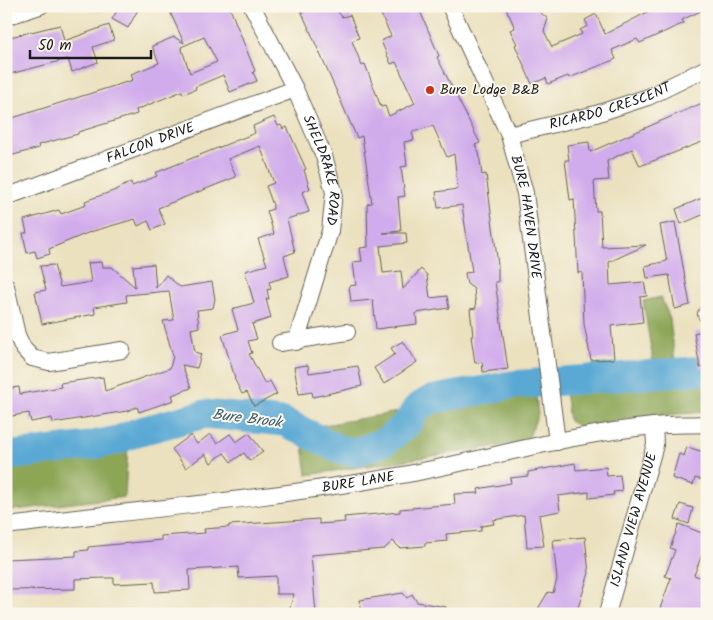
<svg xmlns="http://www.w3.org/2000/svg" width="713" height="620" font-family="Kalam,sans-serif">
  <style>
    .forest { fill: #8ca657; stroke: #54613a }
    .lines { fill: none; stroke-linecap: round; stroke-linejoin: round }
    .river { stroke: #5aa9d4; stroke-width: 29 }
    .building { fill: #d1acec; fill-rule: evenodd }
    .minor-casing { stroke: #646155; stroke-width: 18 }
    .minor { stroke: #fff; stroke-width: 16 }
    .poi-dot { fill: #c8321e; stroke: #fbf7ec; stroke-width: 2 }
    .labels { text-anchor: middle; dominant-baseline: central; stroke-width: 4; stroke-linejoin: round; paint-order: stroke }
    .poi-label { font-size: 14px; fill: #1c1c1c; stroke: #fbf7ec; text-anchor: start }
    .street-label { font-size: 14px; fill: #1c1c1c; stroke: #fbf7ec }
    .water-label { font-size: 15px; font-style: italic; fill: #385b6f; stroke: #fbf7ec }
  </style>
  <rect width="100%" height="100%" fill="#fbf7ec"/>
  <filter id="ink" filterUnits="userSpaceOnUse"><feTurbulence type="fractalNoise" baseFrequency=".02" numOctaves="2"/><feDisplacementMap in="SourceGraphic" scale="10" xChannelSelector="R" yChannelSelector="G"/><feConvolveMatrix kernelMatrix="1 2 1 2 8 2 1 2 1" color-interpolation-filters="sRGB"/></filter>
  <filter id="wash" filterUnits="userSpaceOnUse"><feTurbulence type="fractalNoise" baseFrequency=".0096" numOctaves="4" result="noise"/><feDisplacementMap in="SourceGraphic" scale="20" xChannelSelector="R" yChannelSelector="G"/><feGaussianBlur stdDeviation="1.12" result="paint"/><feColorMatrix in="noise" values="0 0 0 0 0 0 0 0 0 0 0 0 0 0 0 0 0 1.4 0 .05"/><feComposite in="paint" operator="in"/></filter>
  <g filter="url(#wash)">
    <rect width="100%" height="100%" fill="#ebe1bf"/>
    <g class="forest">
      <polygon points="661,297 670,319 675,363 707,362 707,412 637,417 582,428 569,421 563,375 654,367 643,301"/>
      <polygon points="535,388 538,414 527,442 307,475 301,429"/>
      <polygon points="120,434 128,443 125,497 6,511 6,447"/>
    </g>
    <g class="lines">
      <polyline class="river" points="6,456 89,446 118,440 137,432 205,414 284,422 341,450 357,452 386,441 406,425 417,408 430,400 512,385 707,370"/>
    </g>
    <g id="blocks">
      <g class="building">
        <polygon points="120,6 140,6 128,28 112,19"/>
        <path d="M176 6H229L255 71 253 72 257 81 230 92 223 75 195 87 196 89 183 94 182 91 136 110 137 114 78 132V134L38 145 39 148 6 157V120L133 80 131 74 159 63 152 46 174 37 184 43 171 14V8ZM204 37 217 62 190 73 181 47Z"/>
        <polygon points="299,6 334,6 342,17 350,15 359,38 352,41 362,66 365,64 381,107 385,106 389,116 415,103 396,62 391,64 381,41 391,36 377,6 418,6 439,56 437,57 480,143 475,145 479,153 482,175 486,174 498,265 498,282 495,282 508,369 483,372 482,362 475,363 471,336 473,336 470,309 476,308 474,289 467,284 465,273 472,272 462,205 438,208 436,192 458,189 454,154 447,157 433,126 412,132 414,140 404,142 407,166 401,167 405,196 398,197 401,231 383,233 406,233 407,243 380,246 383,273 401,271 403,289 421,269 427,275 430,298 447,296 449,308 416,313 417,324 376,329 373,300 351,302 349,286 356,285 353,262 362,261 360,248 368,247 367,204 372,203 362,136 357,138"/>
        <polygon points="505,6 533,6 548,19 544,31 552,47 582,34 580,30 588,26 585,20 596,14 605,34 659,6 707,8 682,20 684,23 640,43 637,39 612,50 616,59 569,78 568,76 548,84 546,78 532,84 515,45 517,44 510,30 515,28"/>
        <polygon points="60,25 64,41 109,25 114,40 93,47 98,62 72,72 68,59 6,75 6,38"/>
        <polygon points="707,101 707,140 640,166 632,149 607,161 609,180 594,181 596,211 600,211 602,247 646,245 609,262 610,285 644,282 647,296 640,297 643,322 611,326 614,359 591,360 584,324 582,272 578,273 574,199 570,200 565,160 569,160 567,145 589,142 590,152"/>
        <polygon points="274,117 278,126 281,125 283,129 287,127 306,169 304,170 310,189 302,192 309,212 287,219 295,252 284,256 289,276 269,282 271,289 267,290 269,299 266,299 271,318 252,324 257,339 248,341 252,353 249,354 265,384 270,381 277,394 254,406 247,392 242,394 234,378 235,378 222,335 238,330 232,309 254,303 245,271 267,265 258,239 274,234 267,211 273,209 273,205 266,186 274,183 260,146 228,159 236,177 158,208 165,224 152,230 148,221 138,226 135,219 90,232 49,249 50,254 37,258 35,251 27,253 23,233 27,233 24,220 59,210 61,214 86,205 85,201 116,190 131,182 132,186 157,176 155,173 255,133 253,126"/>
        <polygon points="707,196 707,213 681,224 676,209"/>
        <polygon points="675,222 690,305 675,309 669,275 647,278 645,266 667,261 660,225"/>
        <polygon points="102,262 103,267 112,267 135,287 133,266 154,264 156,288 166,275 180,287 212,282 215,299 213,308 197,310 199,327 191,329 195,352 201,354 197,368 182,365 191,388 172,395 174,400 139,412 137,407 127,411 53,423 52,418 31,422 29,413 6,417 6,389 19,387 20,394 61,387 60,383 103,377 105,391 170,368 173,356 163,321 174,320 169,291 126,295 127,302 94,307 95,314 42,324 35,292 46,290 40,266 54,265 60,287 91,282 88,263"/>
        <polygon points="707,330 707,367 700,368 694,333"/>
        <polygon points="403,341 417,362 384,384 374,368 395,354 391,348"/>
        <polygon points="308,365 309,373 358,366 362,386 313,397 312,392 299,394 294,367"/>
        <polygon points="249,433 263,452 250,461 244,453 231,462 224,453 211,463 205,454 186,468 172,449 191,435 197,444 210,434 217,443 230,434 236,442"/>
        <polygon points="687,447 707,453 707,481 695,478 693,485 672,478 679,454 684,456"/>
        <polygon points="575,463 576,470 606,467 607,476 620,475 622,491 613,492 614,495 589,498 589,492 558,496 560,511 539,515 544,546 527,547 524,515 493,520 494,524 481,526 481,531 446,534 447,541 425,543 425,546 400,548 393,541 384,549 311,555 316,614 288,614 294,594 276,594 276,576 239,578 238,567 189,570 190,590 155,592 154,582 114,584 114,578 105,578 75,579 75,589 6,590 6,559 76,556 76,551 88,550 88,547 161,540 161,536 205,533 204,529 229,527 229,525 319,519 319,524 345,522 344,517 400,512 400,509 455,504 454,494 479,493 478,489 511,483 510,478 528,476 528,472"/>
        <polygon points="680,504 693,508 689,524 675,519"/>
        <polygon points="679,524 707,535 707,554 703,552 694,575 707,580 702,593 707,594 704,614 658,614 671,578 665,576 675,550 670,548"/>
        <polygon points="585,537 589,573 576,614 535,614 548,592 553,593 557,579 553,540"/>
        <polygon points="403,593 407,598 412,594 417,602 446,607 446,614 362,614 360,600"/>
      </g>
    </g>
  </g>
  <g filter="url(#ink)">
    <use href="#blocks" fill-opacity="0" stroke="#646155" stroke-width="1"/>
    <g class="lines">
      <g class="minor-casing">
        <g id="minor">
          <path id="s1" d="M252 6 295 89 324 156 334 192 330 231 296 342"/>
          <path id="s2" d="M450 6 509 135 525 193 557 442"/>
          <polyline points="6,17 40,6"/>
          <path id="s3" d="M509 135 596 114 648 97 707 68"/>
          <path id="s4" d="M6 197 295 89"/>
          <polyline points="6,286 17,335 23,348 32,358 49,362 122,350"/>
          <polyline points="706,314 707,314"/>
          <polyline points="280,343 347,332"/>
          <path id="s5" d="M6 526C140 510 276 498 408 474 490 458 571 434 654 426 671 424 689 425 707 424"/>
          <path id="s6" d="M607 614 655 445 654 426"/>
        </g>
      </g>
      <use href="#minor" class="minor"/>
    </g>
  </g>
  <circle class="poi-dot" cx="430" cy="90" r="5"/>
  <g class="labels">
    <g class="poi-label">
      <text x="440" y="90">Bure Lodge B&amp;B</text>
    </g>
    <g class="street-label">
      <text stroke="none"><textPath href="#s3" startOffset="105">RICARDO CRESCENT</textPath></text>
      <text stroke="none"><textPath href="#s4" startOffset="154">FALCON DRIVE</textPath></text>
      <text stroke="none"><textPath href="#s1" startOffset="180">SHELDRAKE ROAD</textPath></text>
      <text stroke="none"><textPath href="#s2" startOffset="226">BURE HAVEN DRIVE</textPath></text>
      <text stroke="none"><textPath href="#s5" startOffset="355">BURE LANE</textPath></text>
      <text stroke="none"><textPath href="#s6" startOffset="98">ISLAND VIEW AVENUE</textPath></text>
    </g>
    <g class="water-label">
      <text transform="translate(247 419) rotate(7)">Bure Brook</text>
    </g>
  </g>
  <rect width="713" height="620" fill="none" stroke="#fbf7ec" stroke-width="25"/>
  <path d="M30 50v8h121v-8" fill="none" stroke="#1c1c1c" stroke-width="2.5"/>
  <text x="38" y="50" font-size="15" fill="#1c1c1c" stroke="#fbf7ec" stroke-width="4" paint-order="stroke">50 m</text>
</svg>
